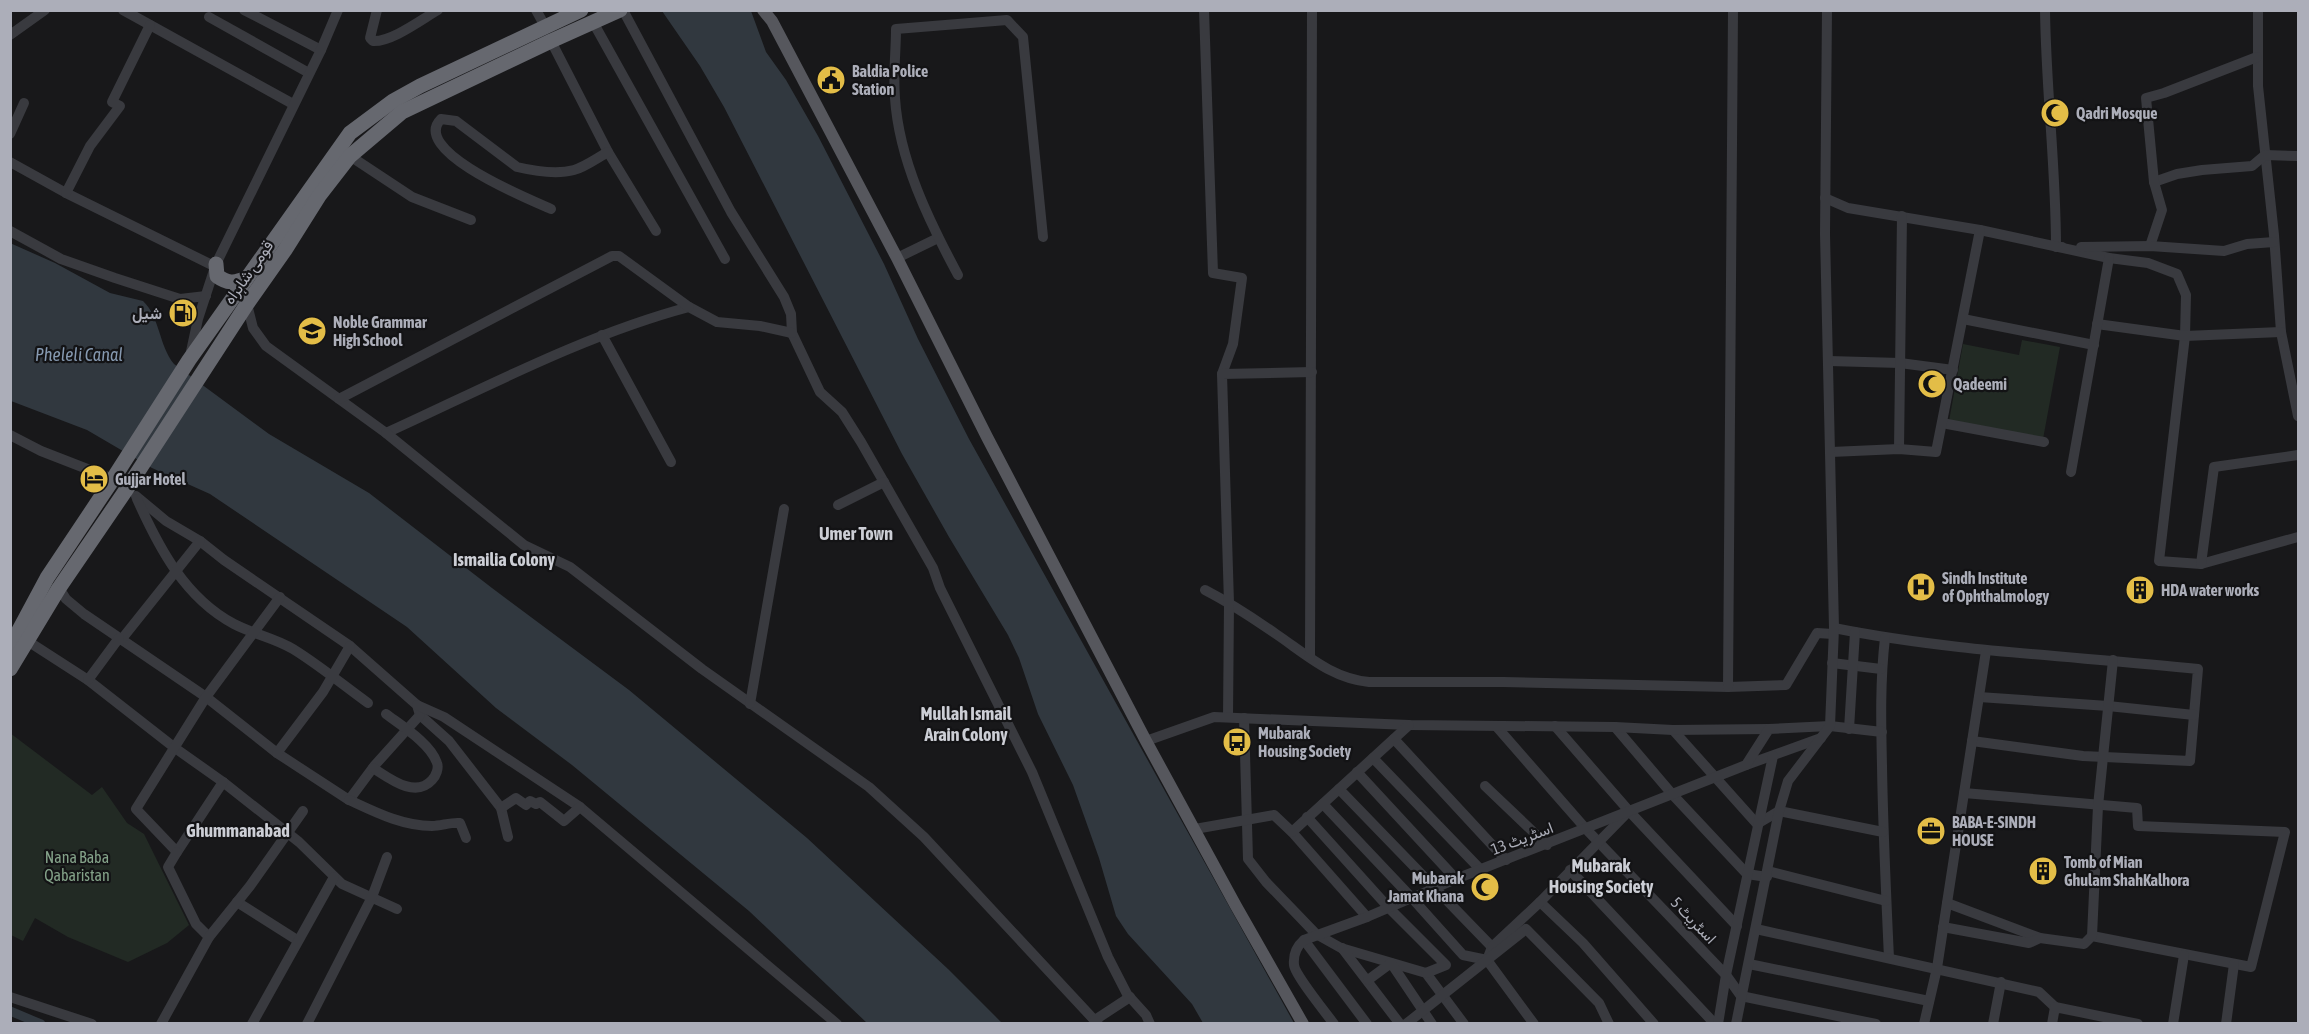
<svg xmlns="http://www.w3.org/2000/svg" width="2309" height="1034" font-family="'Asap Condensed',Vazirmatn,sans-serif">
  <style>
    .green { fill: #222a24 }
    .water { fill: #31383f }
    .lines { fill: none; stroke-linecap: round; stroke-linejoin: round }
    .canal { stroke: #31383f; stroke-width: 9 }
    .minor { stroke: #393a3f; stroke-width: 10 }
    .major { stroke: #56575d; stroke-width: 12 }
    .highway { stroke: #66686f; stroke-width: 15 }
    .labels { text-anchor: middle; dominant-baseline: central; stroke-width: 4.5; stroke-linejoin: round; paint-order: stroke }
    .poi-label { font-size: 16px; font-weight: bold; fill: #acaeb9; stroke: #131315; text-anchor: start }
    .street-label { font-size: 16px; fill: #acaeb9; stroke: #131315 }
    .park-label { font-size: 16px; fill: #84a289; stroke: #131315 }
    .water-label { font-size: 18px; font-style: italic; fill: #8699b0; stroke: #131315 }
    .neighbourhood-label { font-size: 18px; font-weight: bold; fill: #ccced5; stroke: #131315 }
  </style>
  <rect width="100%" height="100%" fill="#18181a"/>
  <g class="green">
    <polygon points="2022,340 2060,347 2043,439 1949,421 1963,344 2019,355"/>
    <polygon points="10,733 92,795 102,787 127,823 144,834 189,925 167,943 128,962 68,937 35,918 23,941 11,935"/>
  </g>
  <g class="water">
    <polygon points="662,11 751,11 766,52 786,80 818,136 884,264 918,339 969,439 1294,1023 1203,1023 1192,1004 1128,934 1116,916 1099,858 1073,785 1038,714 1019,658 1008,635 949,537 902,454 724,107 700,66"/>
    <path d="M10 243 55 263 110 293 143 301C160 317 159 346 174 364L269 434 369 493 492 588 629 690 807 838 948 969 1002 1023H867L749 911 572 765 496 708 407 627 210 494 152 468 87 430 11 401Z"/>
  </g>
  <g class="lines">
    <polyline class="canal" points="10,1011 41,1024"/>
    <g class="minor">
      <polyline points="123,10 293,104"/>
      <polyline points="244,10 321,50"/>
      <path d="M377 10 370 38 373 41C392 42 422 19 438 10"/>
      <polyline points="536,10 546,28"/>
      <polyline points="623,10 731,212 784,297 791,314 792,333 820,392 842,412 861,442 933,568 940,588 1032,772 1108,957 1127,994 1146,1015 1150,1024"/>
      <polyline points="1204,10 1213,273 1242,278 1233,344 1222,374"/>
      <path d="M2045 10C2046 90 2056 168 2056 247H2062"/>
      <polyline points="2258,10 2258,86 2274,235 2281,332 2298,416"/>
      <polyline points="209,17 309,73"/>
      <polyline points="593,22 725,259"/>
      <polyline points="10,35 45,10"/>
      <polyline points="551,41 608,152 656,231"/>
      <polyline points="10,134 24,103"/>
      <polyline points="350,156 412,197 471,220"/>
      <polyline points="10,162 66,193 216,267"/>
      <polyline points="2154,182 2177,174 2202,170 2252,166 2265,155 2298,156"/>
      <polyline points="66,193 90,146 120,106 112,102 150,25"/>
      <polyline points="1825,198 1848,208 1980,230 2109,258 2148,263 2177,274 2186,295 2185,336 2159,561 2201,564 2298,537"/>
      <path d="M551 209C531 200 409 151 441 119L456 121 517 167C534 171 556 175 574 170 585 167 597 158 608 152"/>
      <polyline points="10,231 61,259 115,278 180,299 206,296"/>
      <polyline points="2150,246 2162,210 2154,182 2146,98 2164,93 2257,57"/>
      <polyline points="2081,247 2150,246 2224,251 2247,244 2274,242"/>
      <polyline points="897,258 938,238"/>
      <path d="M958 275C929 221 899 160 895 98 893 75 896 51 896 29L1007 20 1023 37 1043 237"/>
      <path d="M247 304 253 328 266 346 386 433C485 388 584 335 689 307L717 322 760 326 792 333"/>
      <polyline points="1963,319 2094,345"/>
      <polyline points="2097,324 2185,336 2281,332"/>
      <polyline points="602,335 671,462"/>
      <polyline points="190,356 198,319 216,264 321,50 338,10"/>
      <polyline points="1829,361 1900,363 1953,370"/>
      <polyline points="339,399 612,256 619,256 689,307"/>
      <polyline points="1942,423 2044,442"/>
      <polyline points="386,433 524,545 570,567 702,669 869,787 924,837 1098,1024"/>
      <polyline points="10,435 41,451 113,479"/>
      <polyline points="1899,449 1902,216"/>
      <polyline points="1831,452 1899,449 1936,452 1980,230"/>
      <polyline points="2071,472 2109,258"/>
      <polyline points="136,496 166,521 200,541 224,560 350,646 417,705 420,715 449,741 501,808 508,837"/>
      <path d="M137 499C159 548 185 598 234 624 253 634 275 638 293 649 319 665 343 685 368 703"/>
      <polyline points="838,505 884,482"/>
      <polyline points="2201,564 2214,467 2298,455"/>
      <polyline points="59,588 66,599 84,614 206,697 277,753 349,800 375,765 420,715"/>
      <path d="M1205 590C1230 603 1253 618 1276 634 1307 655 1331 678 1369 682H1503L1728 687 1786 685 1817 633 1833 634"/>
      <path d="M1834 628C1954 652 2076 656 2198 669L2190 761 2083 756 1972 741"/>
      <path d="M1885 638C1880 681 1881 723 1882 766 1883 830 1886 894 1889 958"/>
      <polyline points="26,640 88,680 175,748 223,782 299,842 342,884 397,909"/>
      <polyline points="121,640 200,541"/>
      <polyline points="1310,657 1312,10"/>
      <polyline points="1832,663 1881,669"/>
      <polyline points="88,680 119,638"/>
      <polyline points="1728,687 1733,10"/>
      <polyline points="1979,697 2108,706 2194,715"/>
      <polyline points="750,704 784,509"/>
      <polyline points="417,705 444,717 580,807 837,1024"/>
      <polyline points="1228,717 1229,603 1222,374 1312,372"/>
      <polyline points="1244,718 1248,859 1266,882 1316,934 1341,948 1426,973 1464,1024"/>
      <polyline points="1496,726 1586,829 1726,975 1741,996 1876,1024"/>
      <polyline points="1555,726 1629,811 1737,926"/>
      <polyline points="1615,727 1672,794 1747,874 1767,877"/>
      <polyline points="1849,729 1855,632"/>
      <polyline points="1673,730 1757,824 1779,811 1883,832"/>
      <polyline points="1394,739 1506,860"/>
      <polyline points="1146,741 1214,717 1409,725 1615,727 1673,730 1769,729"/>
      <polyline points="277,753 323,692 350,646"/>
      <polyline points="1373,758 1481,870"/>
      <polyline points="1746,765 1821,738"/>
      <path d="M373 768C389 778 415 799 432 780 436 776 439 768 437 763 431 744 402 726 386 714"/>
      <polyline points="1357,772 1456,879"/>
      <polyline points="223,782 177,852 136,809 206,697 280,597"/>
      <polyline points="1485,786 1547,845"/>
      <polyline points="1339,789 1492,947 1487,960"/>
      <path d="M349 800C375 812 402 826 432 826 441 826 451 822 460 823L466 838"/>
      <polyline points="1323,804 1411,897 1463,955 1487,960 1534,1024"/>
      <polyline points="501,808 516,798 526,805 530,801 536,804 540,802 564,821 580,807"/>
      <polyline points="1307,817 1389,908 1446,965 1426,973"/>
      <polyline points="1195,829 1274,815 1292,832 1367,917"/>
      <polyline points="1292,832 1409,725"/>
      <polyline points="177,852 168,867 196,924 209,937"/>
      <polyline points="1570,870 1715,1024"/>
      <polyline points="1768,871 1886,901"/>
      <polyline points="237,902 297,940"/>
      <polyline points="1540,902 1583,943 1654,1024"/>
      <polyline points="1947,903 2040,938"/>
      <polyline points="1943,927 2029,943 2040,938 2084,944 2092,936 2251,967 2285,832 2138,826 2137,808 1964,793"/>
      <polyline points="1756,929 2039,992 2055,1007"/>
      <polyline points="2092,936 2098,806 2113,660"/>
      <polyline points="1304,940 1367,1024"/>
      <polyline points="1492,947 1540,902 1625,815"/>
      <polyline points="1342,948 1400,1024"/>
      <polyline points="1749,964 1929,1001"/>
      <polyline points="1368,980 1391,963 1432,1024"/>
      <polyline points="10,997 92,1024"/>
      <polyline points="1095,1020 1130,997"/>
      <polyline points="161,1024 209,937 250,886 303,811"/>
      <polyline points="252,1024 334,877"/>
      <polyline points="307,1024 372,897 387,857"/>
      <path d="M1334 1024C1326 1013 1295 975 1294 965 1293 954 1297 946 1304 940L1367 917 1456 879 1746 765 1769 729 1830 726 1882 732"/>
      <polyline points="1406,1024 1526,929 1599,1003 1609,1024"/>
      <polyline points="1718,1024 1726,975 1773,756"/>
      <polyline points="1736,1024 1779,811 1788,781 1830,726 1834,628 1825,234 1827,10"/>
      <polyline points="1924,1024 1937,968 1947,903 1986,651"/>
      <polyline points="1993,1024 2001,982"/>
      <polyline points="2052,1024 2055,1007 2138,1024"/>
      <polyline points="2173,1024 2184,955"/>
      <polyline points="2226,1024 2234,964"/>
    </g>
    <polyline class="major" points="763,10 772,21 897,258 987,437 1146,741 1236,906 1303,1024"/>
    <g class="highway">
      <path d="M216 264 217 276C227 283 234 284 246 278"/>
      <polyline points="10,647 47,578 113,479 189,360 350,133 393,101 420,86 581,10"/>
      <polyline points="10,669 59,588 126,490 247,304 285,250 319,196 350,156 402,112 551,41 620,10"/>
    </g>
  </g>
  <defs>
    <g id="civic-disc" transform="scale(1.5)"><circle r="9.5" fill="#e3bd47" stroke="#131315"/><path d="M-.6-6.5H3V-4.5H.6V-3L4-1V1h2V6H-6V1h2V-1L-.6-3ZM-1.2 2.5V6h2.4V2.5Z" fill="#111"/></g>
    <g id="mosque-disc" transform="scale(1.5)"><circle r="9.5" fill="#e3bd47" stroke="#131315"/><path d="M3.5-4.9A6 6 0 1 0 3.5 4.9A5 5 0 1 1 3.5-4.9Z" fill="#111"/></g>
    <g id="fuel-disc" transform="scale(1.5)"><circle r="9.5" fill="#e3bd47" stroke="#131315"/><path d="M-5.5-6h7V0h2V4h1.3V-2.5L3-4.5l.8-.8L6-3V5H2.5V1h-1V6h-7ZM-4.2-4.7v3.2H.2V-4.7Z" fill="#111"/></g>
    <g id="school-disc" transform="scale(1.5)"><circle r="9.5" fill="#e3bd47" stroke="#131315"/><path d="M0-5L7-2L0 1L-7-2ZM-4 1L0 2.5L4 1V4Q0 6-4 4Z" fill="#111"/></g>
    <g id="hotel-disc" transform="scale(1.5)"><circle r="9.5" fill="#e3bd47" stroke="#131315"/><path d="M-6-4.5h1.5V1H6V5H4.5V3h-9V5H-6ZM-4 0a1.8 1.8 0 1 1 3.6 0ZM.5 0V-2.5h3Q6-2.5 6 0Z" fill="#111"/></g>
    <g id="hospital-disc" transform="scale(1.5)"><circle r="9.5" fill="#e3bd47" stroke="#131315"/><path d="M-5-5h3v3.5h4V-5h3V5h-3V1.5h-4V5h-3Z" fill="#111"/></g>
    <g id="building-disc" transform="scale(1.5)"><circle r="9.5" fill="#e3bd47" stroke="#131315"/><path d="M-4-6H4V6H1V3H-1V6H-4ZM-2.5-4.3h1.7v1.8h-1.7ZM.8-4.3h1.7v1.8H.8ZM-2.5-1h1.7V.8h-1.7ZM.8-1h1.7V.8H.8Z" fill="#111"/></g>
    <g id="bus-disc" transform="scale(1.5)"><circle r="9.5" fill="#e3bd47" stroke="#131315"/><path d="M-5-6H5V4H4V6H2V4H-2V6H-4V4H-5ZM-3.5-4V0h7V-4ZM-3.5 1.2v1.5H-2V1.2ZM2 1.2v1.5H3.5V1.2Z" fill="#111"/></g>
    <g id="office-disc" transform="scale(1.5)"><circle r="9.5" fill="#e3bd47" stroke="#131315"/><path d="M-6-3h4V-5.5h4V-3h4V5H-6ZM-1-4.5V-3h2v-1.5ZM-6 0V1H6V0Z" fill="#111"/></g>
  </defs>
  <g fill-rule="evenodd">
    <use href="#civic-disc" x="831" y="80"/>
    <use href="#mosque-disc" x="2055" y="113"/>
    <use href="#fuel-disc" x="183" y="313"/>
    <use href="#school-disc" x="312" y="331"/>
    <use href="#mosque-disc" x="1932" y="384"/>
    <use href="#hotel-disc" x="94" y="479"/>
    <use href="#hospital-disc" x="1921" y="587"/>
    <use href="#building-disc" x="2140" y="590"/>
    <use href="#bus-disc" x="1237" y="742"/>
    <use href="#office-disc" x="1931" y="831"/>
    <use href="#building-disc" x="2043" y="871"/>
    <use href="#mosque-disc" x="1485" y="887"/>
  </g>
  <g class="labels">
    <g class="poi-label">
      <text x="852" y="71">Baldia Police<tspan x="852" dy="18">Station</tspan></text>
      <text x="2076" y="113">Qadri Mosque</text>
      <text x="162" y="313" text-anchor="end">شیل</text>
      <text x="333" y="322">Noble Grammar<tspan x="333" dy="18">High School</tspan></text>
      <text x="1953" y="384">Qadeemi</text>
      <text x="115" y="479">Gujjar Hotel</text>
      <text x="1942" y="578">Sindh Institute<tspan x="1942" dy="18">of Ophthalmology</tspan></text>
      <text x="2161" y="590">HDA water works</text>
      <text x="1258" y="733">Mubarak<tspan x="1258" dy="18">Housing Society</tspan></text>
      <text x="1952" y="822">BABA-E-SINDH<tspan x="1952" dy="18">HOUSE</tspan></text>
      <text x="2064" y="862">Tomb of Mian<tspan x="2064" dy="18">Ghulam ShahKalhora</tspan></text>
      <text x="1464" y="878" text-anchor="end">Mubarak<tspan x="1464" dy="18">Jamat Khana</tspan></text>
    </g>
    <g class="street-label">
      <text transform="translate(248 272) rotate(-55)">قومی شاہراہ</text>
      <text transform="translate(1522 838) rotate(-21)">اسٹریٹ 13</text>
      <text transform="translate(1694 920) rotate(46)">اسٹریٹ 5</text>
    </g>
    <g class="park-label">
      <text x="77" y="857">Nana Baba<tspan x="77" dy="18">Qabaristan</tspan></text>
    </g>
    <g class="water-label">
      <text x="79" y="354">Pheleli Canal</text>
    </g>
    <g class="neighbourhood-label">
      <text x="856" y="533">Umer Town</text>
      <text x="504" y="559">Ismailia Colony</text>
      <text x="966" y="713">Mullah Ismail<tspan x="966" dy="21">Arain Colony</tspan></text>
      <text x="238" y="830">Ghummanabad</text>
      <text x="1601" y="865">Mubarak<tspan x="1601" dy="21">Housing Society</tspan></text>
    </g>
  </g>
  <rect width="2309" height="1034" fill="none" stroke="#acaeb9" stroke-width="24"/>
</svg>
